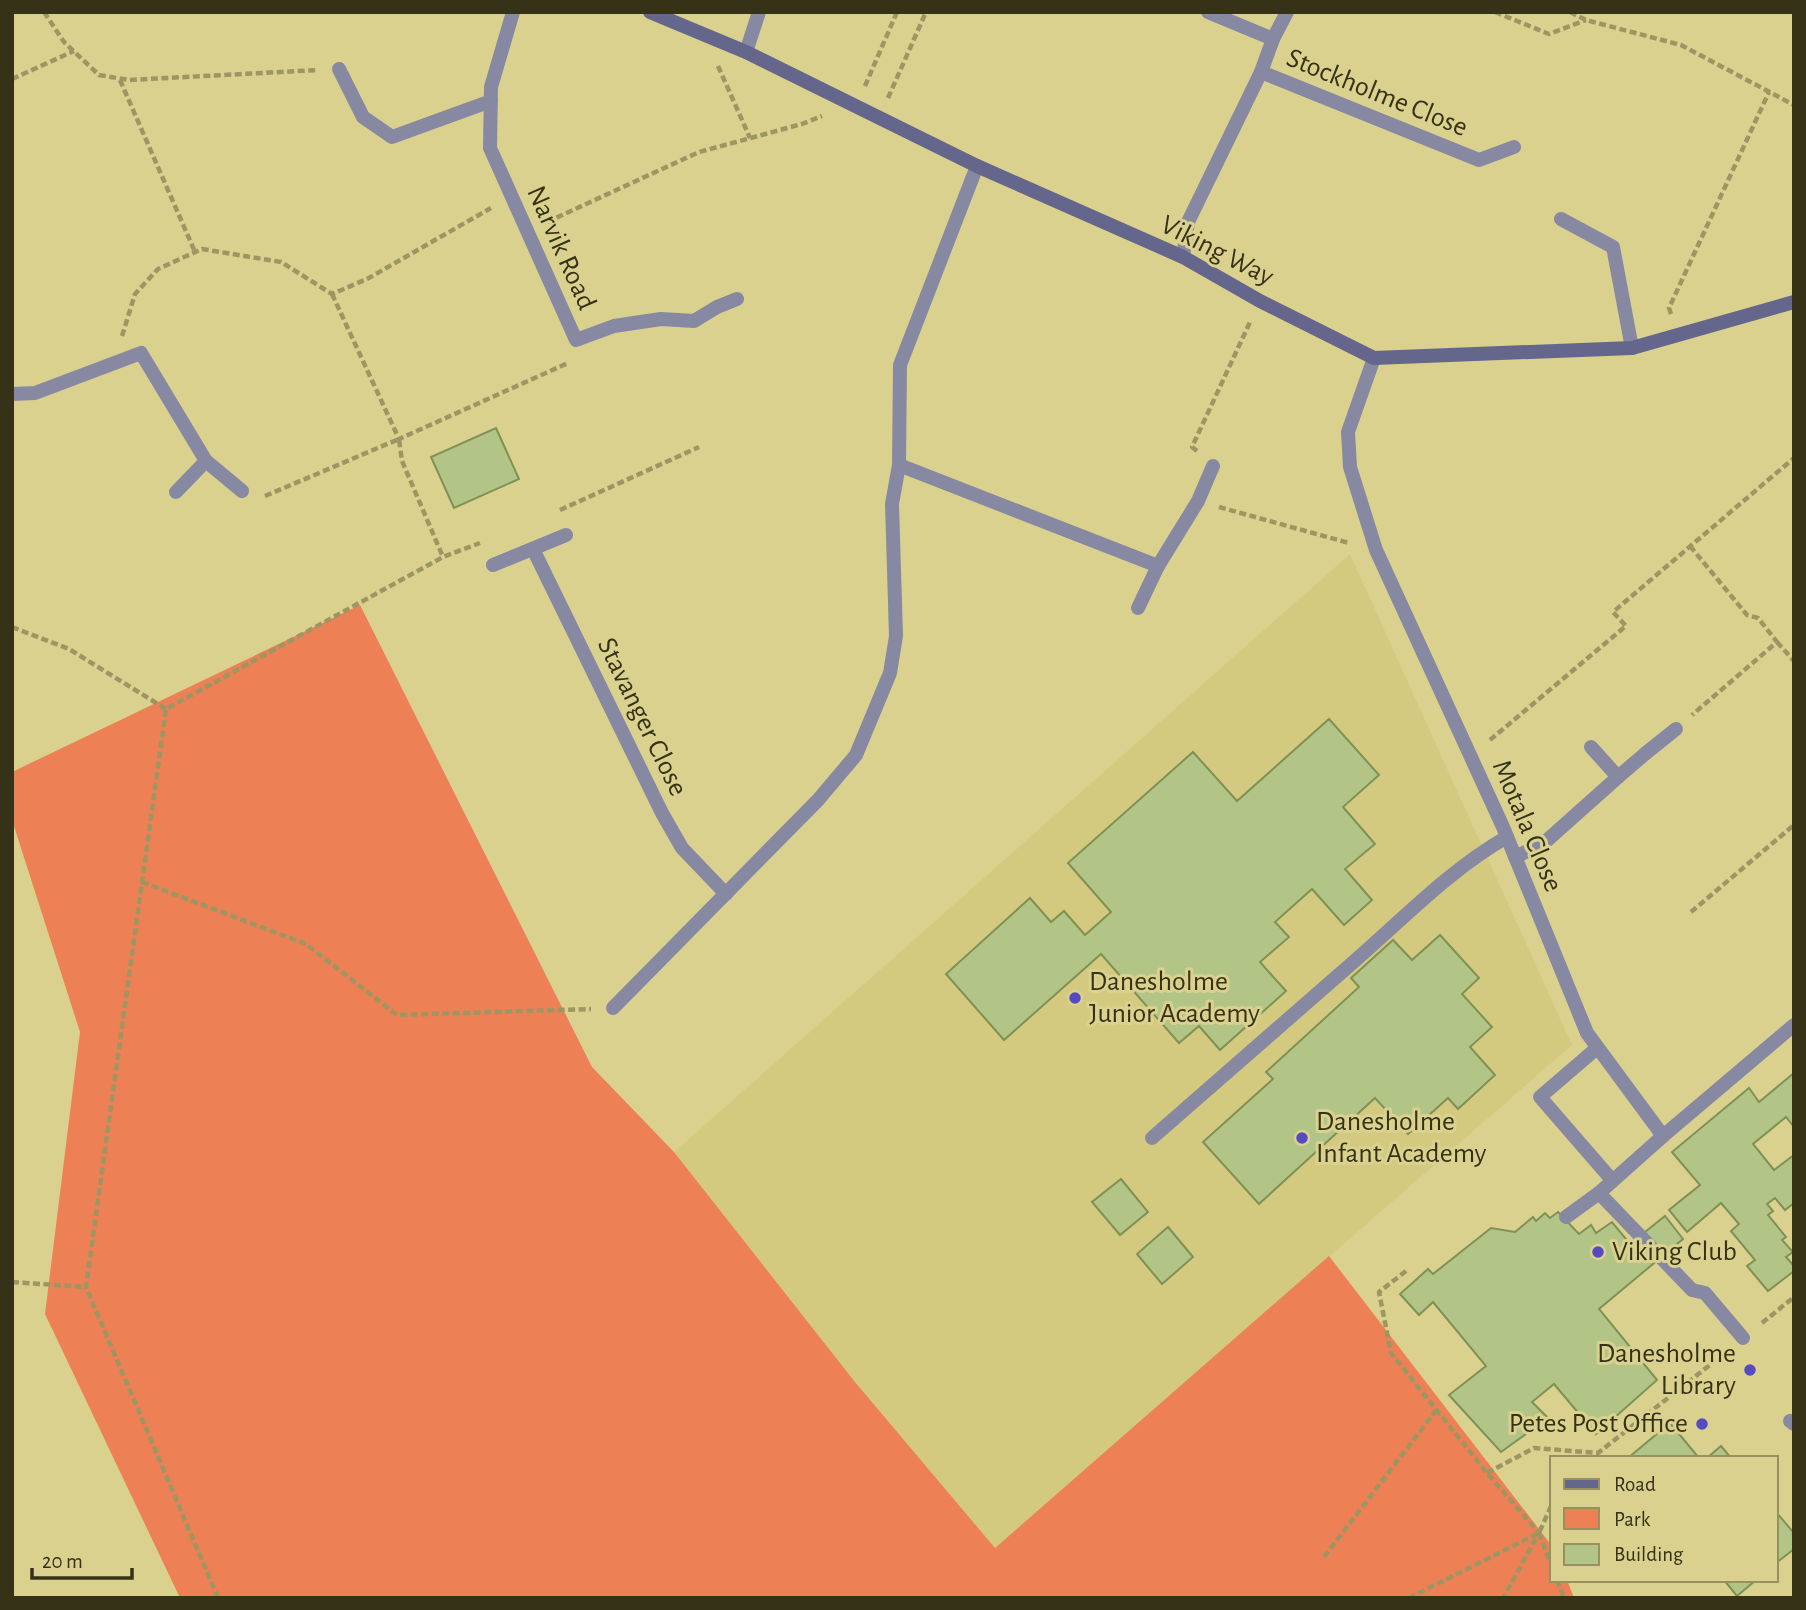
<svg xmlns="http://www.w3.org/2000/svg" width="1806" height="1610" font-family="'Alegreya Sans',sans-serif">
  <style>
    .built { fill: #d4ca7f }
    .green { fill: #ed8055 }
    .building { fill: #b2c586; stroke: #809155; stroke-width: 2 }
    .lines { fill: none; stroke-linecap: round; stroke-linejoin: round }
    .path { stroke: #9d9662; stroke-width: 4.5; stroke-dasharray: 7 3.5; stroke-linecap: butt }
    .lane { stroke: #8789a3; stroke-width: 14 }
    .street { stroke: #8789a3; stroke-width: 14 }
    .secondary { stroke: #64668c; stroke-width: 14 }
    .poi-dot { fill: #554ac2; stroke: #dad18f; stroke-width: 2.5 }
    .labels { text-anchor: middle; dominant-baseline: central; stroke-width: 6; stroke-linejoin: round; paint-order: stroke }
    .street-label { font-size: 28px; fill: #353217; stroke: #dad18f }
    .poi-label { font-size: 28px; fill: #353217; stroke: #dad18f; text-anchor: start }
  </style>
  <rect width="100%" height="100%" fill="#dad18f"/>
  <polygon class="built" points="1350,554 1572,1045 995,1548 855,1382 674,1152"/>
  <polygon class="green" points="360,605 592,1067 674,1152 855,1382 995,1548 1329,1256 1552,1546 1552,1580 1567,1580 1574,1598 180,1598 45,1314 80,1032 12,820 12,772"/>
  <g class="building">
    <polygon points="496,428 519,479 454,508 431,457"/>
    <polygon points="1329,719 1379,775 1343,807 1375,844 1345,869 1372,900 1344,925 1312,889 1275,922 1289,937 1260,962 1286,991 1220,1050 1199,1026 1179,1043 1101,954 1004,1040 946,974 1030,898 1051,922 1064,911 1085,935 1111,912 1068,863 1193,752 1237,801"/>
    <polygon points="1440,935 1479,978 1462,994 1492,1027 1470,1047 1495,1075 1458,1109 1448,1098 1408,1134 1375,1098 1259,1204 1203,1142 1273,1079 1266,1072 1359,987 1351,978 1393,940 1412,960"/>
    <polygon points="1794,1073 1794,1127 1786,1117 1753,1144 1774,1170 1794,1155 1794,1203 1785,1210 1775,1198 1767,1204 1773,1211 1768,1215 1786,1237 1782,1240 1793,1252 1786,1257 1794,1266 1794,1271 1768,1291 1747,1266 1755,1260 1731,1231 1739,1224 1721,1203 1687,1232 1669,1210 1700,1185 1672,1152 1749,1088 1759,1102"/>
    <polygon points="1121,1179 1148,1212 1120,1235 1092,1202"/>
    <polygon points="1558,1212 1579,1234 1591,1225 1596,1233 1612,1222 1630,1244 1665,1216 1683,1239 1599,1309 1657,1380 1596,1434 1554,1384 1532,1402 1548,1418 1501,1452 1449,1395 1486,1366 1433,1302 1419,1315 1400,1294 1428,1269 1433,1274 1491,1228 1515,1232 1533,1217 1536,1221 1545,1213 1550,1218"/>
    <polygon points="1168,1227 1193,1257 1162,1284 1137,1254"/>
    <polygon points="1670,1423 1699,1458 1628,1458"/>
    <polygon points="1721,1446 1731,1458 1707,1458"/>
    <polygon points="1776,1512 1794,1533 1794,1549 1776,1563"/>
    <polygon points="1724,1580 1756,1580 1737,1596"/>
  </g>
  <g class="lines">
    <g class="path">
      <polyline points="44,12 64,42 99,75 129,80 318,70"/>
      <polyline points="1495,12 1549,34 1586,20"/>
      <polyline points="1570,12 1586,20 1681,45 1794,105"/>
      <polyline points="718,66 750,138"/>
      <polyline points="12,79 74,51"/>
      <polyline points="120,80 195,252"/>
      <polyline points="865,86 897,12"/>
      <polyline points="888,98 926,12"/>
      <polyline points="547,222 699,152 802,124 822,116"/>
      <polyline points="332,294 399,439 568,363"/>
      <polyline points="1671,314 1669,308 1769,92"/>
      <polyline points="122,336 135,294 158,269 202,249 281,262 332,294 367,279 491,208"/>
      <polyline points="1197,451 1192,447 1251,320"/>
      <polyline points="265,496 399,439 402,461 443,557"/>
      <polyline points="1219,507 1349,543"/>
      <polyline points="560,510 699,447"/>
      <polyline points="1690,546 1747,615 1758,618 1777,642 1692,715"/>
      <polyline points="12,627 69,649 166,709"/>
      <polyline points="1777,642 1794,661"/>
      <polyline points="1490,740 1626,626 1613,612 1794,458"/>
      <polyline points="142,882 306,944 397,1015 591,1009"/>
      <polyline points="1691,912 1794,825"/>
      <polyline points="1406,1271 1379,1292 1391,1353 1487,1473 1539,1533 1503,1598"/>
      <polyline points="12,1282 86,1287"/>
      <polyline points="1762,1323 1794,1297"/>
      <polyline points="1487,1473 1534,1448 1598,1453 1725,1353"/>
      <polyline points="1539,1533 1552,1567"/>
      <polyline points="1324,1557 1437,1409"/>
      <polyline points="1557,1580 1564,1598"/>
      <polyline points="218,1598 86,1287 166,709 443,557 480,543"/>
      <polyline points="1409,1598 1539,1533 1552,1504"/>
    </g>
    <g class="lane">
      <polyline points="339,69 363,117 392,137 491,101"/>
      <polyline points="1561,219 1613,247 1632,348"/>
      <polyline points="1646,753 1676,729"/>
      <polyline points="1597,1048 1540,1097 1612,1180"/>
      <path d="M1152 1138C1220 1078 1289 1018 1358 958 1406 916 1451 869 1507 837"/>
      <polyline points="1566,1217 1599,1193 1663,1136"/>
    </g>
    <g class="street">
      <polyline points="513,12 491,87 490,148 576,340 614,326 661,319 694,321 717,307 737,299"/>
      <polyline points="1208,12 1273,39"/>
      <polyline points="746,52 759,12"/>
      <polyline points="1261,72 1479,160 1514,147"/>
      <polyline points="1183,257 1188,222 1261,72 1273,39 1287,12"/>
      <polyline points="1374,358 1348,432 1350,467 1376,550 1503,827 1587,1033 1663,1136 1794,1025"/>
      <polyline points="12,394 35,393 141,353 206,461 242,491"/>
      <polyline points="899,465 1158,566 1198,501 1213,466"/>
      <polyline points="176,492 206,461"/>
      <polyline points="533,549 662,813 682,848 726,894"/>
      <polyline points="493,565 566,535"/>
      <polyline points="1138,608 1158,566"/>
      <polyline points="1618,777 1646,753"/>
      <polyline points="1515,857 1544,843 1618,777 1591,747"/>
      <polyline points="613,1008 818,800 856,755 890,673 896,636 892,504 899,465 900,365 977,166"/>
      <polyline points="1599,1193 1692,1290 1705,1293 1743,1338"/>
      <polyline points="1790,1421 1794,1424"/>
    </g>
    <polyline class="secondary" points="650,12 746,52 977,166 1183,257 1260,301 1374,358 1632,348 1794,302"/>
  </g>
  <g class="poi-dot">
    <circle cx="1075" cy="998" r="7"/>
    <circle cx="1302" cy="1138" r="7"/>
    <circle cx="1598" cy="1252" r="7"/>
    <circle cx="1750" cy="1370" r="7"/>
    <circle cx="1702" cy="1424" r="7"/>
  </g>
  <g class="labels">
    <g class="street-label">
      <text transform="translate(1377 93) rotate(22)">Stockholme Close</text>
      <text transform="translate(561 248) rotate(66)">Narvik Road</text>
      <text transform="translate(1217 251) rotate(27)">Viking Way</text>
      <text transform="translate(642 717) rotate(64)">Stavanger Close</text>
      <text transform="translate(1527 826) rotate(67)">Motala Close</text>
    </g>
    <g class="poi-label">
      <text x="1089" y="982">Danesholme<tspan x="1089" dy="32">Junior Academy</tspan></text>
      <text x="1316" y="1122">Danesholme<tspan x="1316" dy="32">Infant Academy</tspan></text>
      <text x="1612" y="1252">Viking Club</text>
      <text x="1736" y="1354" text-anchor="end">Danesholme<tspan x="1736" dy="32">Library</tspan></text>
      <text x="1688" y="1424" text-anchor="end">Petes Post Office</text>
    </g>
  </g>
  <rect width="1806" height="1610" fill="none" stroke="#353217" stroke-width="28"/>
  <rect x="1550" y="1456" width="228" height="126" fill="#dad18f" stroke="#98915f" stroke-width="2"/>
  <rect x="1564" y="1479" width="35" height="10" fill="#64668c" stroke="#98915f" stroke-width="2"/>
  <text x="1614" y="1491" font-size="21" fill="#353217">Road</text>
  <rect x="1564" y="1508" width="35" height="21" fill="#ed8055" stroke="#98915f" stroke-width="2"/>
  <text x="1614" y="1526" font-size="21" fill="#353217">Park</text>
  <rect x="1564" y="1544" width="35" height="21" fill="#b2c586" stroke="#98915f" stroke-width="2"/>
  <text x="1614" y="1561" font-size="21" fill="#353217">Building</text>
  <path d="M32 1568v10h100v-10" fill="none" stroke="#353217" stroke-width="3.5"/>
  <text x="42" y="1568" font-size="21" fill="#353217" stroke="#dad18f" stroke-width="5" paint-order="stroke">20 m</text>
</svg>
